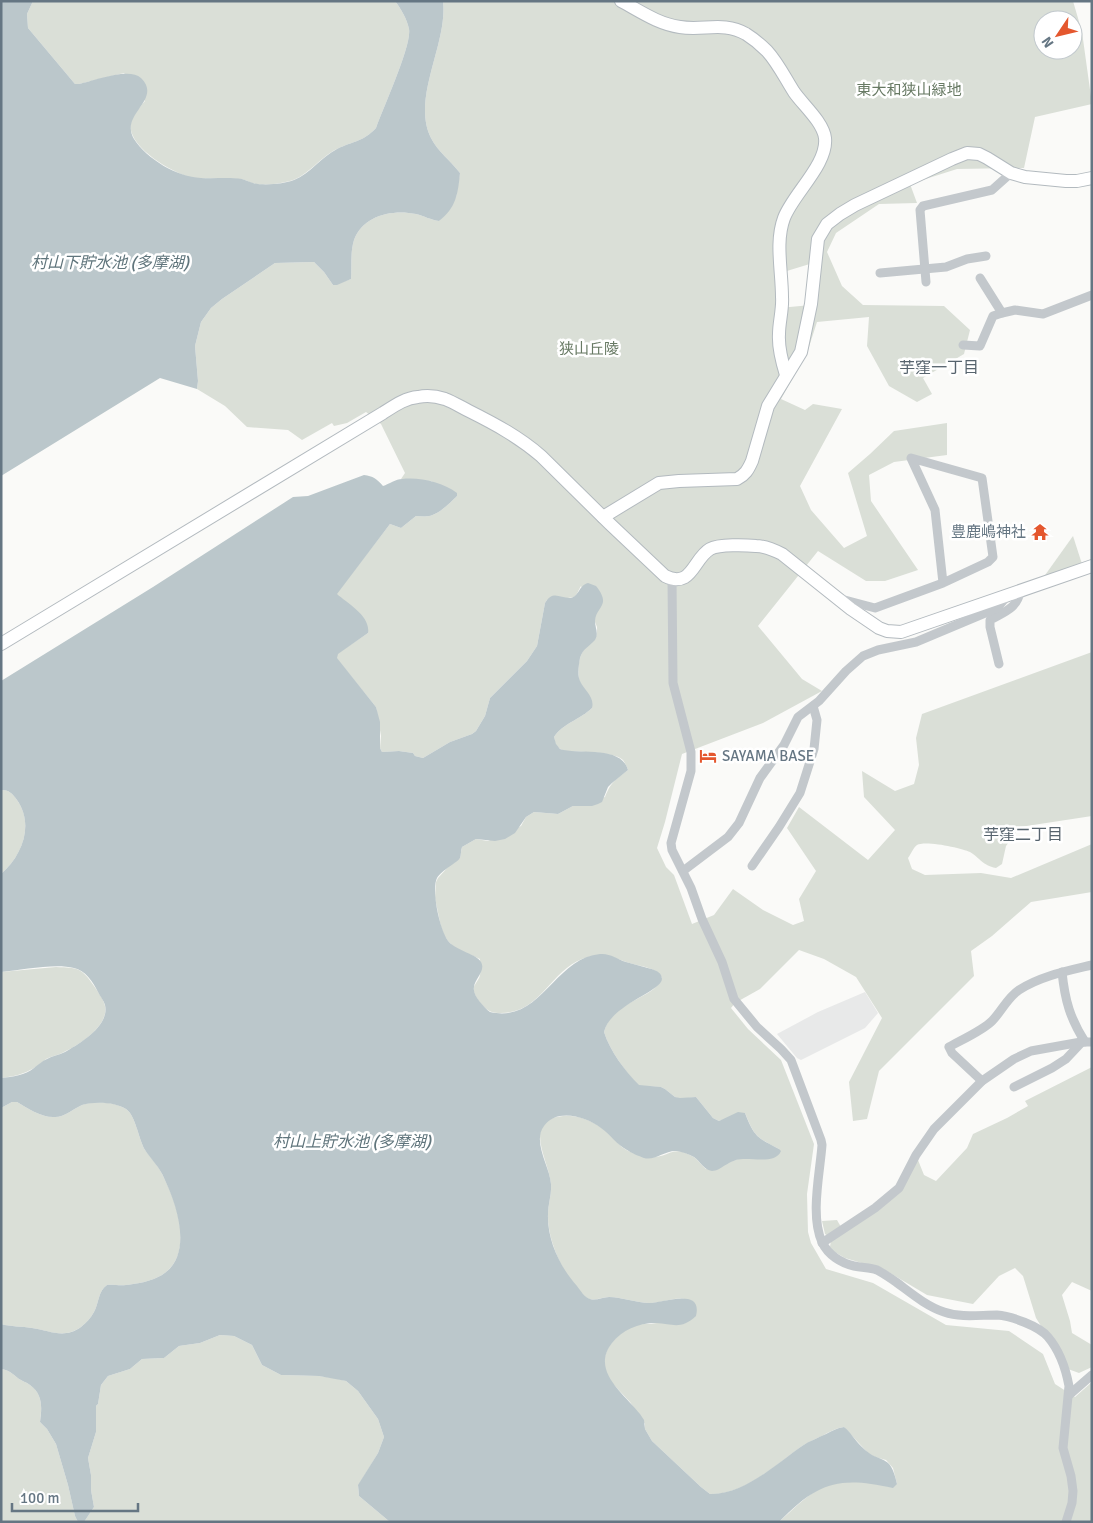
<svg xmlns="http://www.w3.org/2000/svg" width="1093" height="1523" font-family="Signika,'Noto Sans JP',sans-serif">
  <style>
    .built { fill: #e8e9e9 }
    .green { fill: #dadfd7; fill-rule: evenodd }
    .water { fill: #bbc7cb }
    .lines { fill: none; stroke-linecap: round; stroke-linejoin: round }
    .secondary-casing { stroke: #b3babf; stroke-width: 14 }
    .street { stroke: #c3c8cc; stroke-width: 9 }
    .secondary { stroke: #fff; stroke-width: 12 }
    .labels { text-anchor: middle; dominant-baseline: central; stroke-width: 5; stroke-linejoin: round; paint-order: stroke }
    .park-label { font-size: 15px; fill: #687a64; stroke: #fff }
    .poi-label { font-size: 15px; fill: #657683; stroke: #fff; text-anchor: end }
    .water-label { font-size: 16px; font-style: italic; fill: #60757c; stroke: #fff }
    .neighbourhood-label { font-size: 16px; fill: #57646e; stroke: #fff }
  </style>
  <rect width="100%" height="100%" fill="#fafaf8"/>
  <polygon class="built" points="865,992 878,1013 865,1028 801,1060 797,1058 777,1034 818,1012"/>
  <g class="green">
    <path d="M33 1H395C401 9 407 19 409 29 412 45 383 108 376 128 363 142 353 141 337 149 320 157 308 176 290 181 279 184 263 186 252 183 247 181 244 179 238 179 222 177 205 180 189 177 171 172 126 146 131 123 132 115 140 107 145 101L124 73 79 84H75L28 28 27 14Z"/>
    <path d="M443 1H1073L1082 32 1092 104 1035 117 1024 168 957 169 910 184 917 203 879 204 836 233 827 252 842 286 863 305 944 306 970 330 964 354 923 378 932 394 917 402 889 386 867 346 869 317 817 322 807 353 781 399 805 410 813 404 842 409 800 486 811 510 844 548 867 536 848 473 870 454 894 431 947 423V455L894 462 869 475 871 501 918 570 885 581H866L818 551 758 626 802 679 822 691 763 723 682 754 665 822 657 848 666 867 674 875 692 924 714 915 733 889 763 910 793 925 804 921 799 899 816 871 787 828 799 807 868 860 895 830 864 797 862 771 895 791 914 784 919 765 916 738 922 714 1092 652V816L1020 827 1006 846 1002 864 996 868C982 865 981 859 970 852 962 848 925 840 917 845 913 848 911 854 908 858L912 869 925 875 981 873 1011 878 1092 844V892L1031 902 992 936 971 951 974 976 879 1071 867 1119 853 1121 849 1082 882 1018 856 977 824 959 799 950 760 989 735 1003 731 1008 748 1029 781 1060 814 1144 807 1194 808 1232 811 1243 826 1269 873 1283 946 1325 1009 1331 1043 1354 1055 1384 1075 1397 1092 1382V1522H779C791 1511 803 1499 817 1490 838 1477 874 1484 897 1484L893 1468 886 1460 875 1457 868 1453 844 1427C836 1428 829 1432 822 1436 815 1439 808 1442 802 1446 776 1465 744 1495 710 1494L701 1487 652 1441 645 1429V1424C640 1417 635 1409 630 1402 623 1394 615 1387 609 1379 595 1356 615 1332 637 1325 643 1323 650 1325 656 1323 667 1320 683 1309 694 1303 680 1293 666 1303 650 1303 636 1303 622 1297 609 1297 602 1297 593 1302 587 1298 565 1281 547 1241 548 1214 548 1204 552 1194 551 1184 549 1160 521 1120 563 1116 580 1114 599 1124 611 1135 617 1142 622 1149 631 1152 640 1156 647 1158 656 1157 672 1154 674 1146 692 1156 698 1159 701 1165 706 1169L738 1159H768L774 1157 779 1149C756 1137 755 1137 745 1113L719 1121 713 1118 696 1097 680 1099 675 1097 665 1089 661 1087 639 1086C625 1071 610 1051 604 1032 611 1001 655 999 662 978 658 968 643 967 633 964 612 958 605 950 582 959 549 972 540 1015 498 1013 487 1013 478 1002 474 992 472 985 479 981 480 975 481 970 480 964 480 959L455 948 448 941 444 935 441 927 435 898 436 882 438 878 449 866 460 858 462 847 476 839 488 841 521 826 526 817 534 812 558 814 573 806 583 805 605 797C611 782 615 780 628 770 627 767 625 763 623 760 614 751 577 752 565 751 557 748 555 745 554 737 562 724 581 719 592 708L579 680C578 671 578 659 583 651 589 640 598 644 597 627L581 586C579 589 577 595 574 597 571 598 552 599 547 600L545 603 537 646 527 661 490 698 485 716 476 731 472 734 450 742 423 758 415 756 413 753 399 751 382 752 380 748 381 736 376 707 337 659V654L368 633 336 594 390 524 401 528 416 516C420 516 425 517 429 516 438 515 451 502 457 496L431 481 401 479 405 473 381 424 366 412 347 423 334 426 332 423 302 440 288 430 247 427 225 406 197 389 198 381 195 346 201 322 211 308 222 299 275 263 314 262 324 272 333 285 351 279C352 266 350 253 354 240 363 215 393 209 416 214 424 216 431 220 439 221L456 197 460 173C451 161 438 152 431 138 411 98 448 44 443 1ZM1043 20H1073V50H1043ZM813 263 811 305 779 308 777 274Z"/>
    <polygon points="1073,536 1082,564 1043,578"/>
    <path d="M1 790C9 790 12 793 17 800 34 824 23 855 1 874Z"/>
    <path d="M56 967C78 968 81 967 94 986 98 992 104 1000 105 1006 109 1026 79 1045 64 1052 59 1055 52 1056 46 1059 42 1062 38 1066 34 1068 24 1074 12 1077 1 1078V972Z"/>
    <polygon points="1092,1067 1092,1291 1072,1282 1062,1295 1070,1321 1072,1333 1092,1345 1092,1367 1079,1373 1068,1369 1036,1318 1023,1276 1015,1268 999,1276 973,1304 927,1295 885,1270 845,1258 833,1251 830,1247 831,1240 880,1209 918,1160 924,1175 936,1181 967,1148 973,1134 1007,1118 1028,1106 1025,1101"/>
    <path d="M12 1102H17C27 1108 42 1118 55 1117 65 1117 73 1109 82 1105 95 1100 115 1102 126 1109 136 1116 138 1138 145 1150 152 1159 160 1168 164 1178 178 1205 194 1255 162 1275 152 1281 137 1284 126 1285 119 1286 113 1284 107 1285 98 1291 99 1303 94 1312 91 1318 86 1323 81 1327 63 1339 51 1331 32 1328 22 1326 11 1327 1 1324V1108Z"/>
    <polygon points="837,1220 841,1227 828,1236 825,1234 822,1221"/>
    <polygon points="220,1335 234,1336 252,1345 262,1365 281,1375 319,1376 334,1378 346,1381 358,1391 378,1419 384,1437 378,1453 358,1486 359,1496 390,1522 84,1522 94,1507 91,1490 91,1475 88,1458 96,1432 96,1406 98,1404 101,1385 108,1376 130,1369 142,1359 164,1358 179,1346 200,1343"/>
    <path d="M1 1369C9 1370 13 1374 19 1379 22 1381 26 1382 30 1385 43 1394 42 1408 40 1422L47 1429 56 1444 68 1485 75 1516 78 1522H1Z"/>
  </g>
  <g class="water">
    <path d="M1 1H33L27 14 28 28 75 84H79C94 81 129 67 141 78 163 100 119 114 134 139 147 159 177 177 201 178 214 179 229 177 242 179 246 180 249 182 253 183 263 186 284 184 294 180 310 174 321 157 337 149 353 141 363 142 376 128 383 108 412 45 409 29 407 19 401 9 395 1H443C448 44 411 98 431 138 438 152 451 161 460 173 458 194 456 208 439 221 431 220 424 216 416 214 393 209 363 215 354 240 350 253 352 267 351 279L337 285H333L324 272 314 262 275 263 222 299 211 308 201 322 195 346 198 381 197 389 160 378 1 476Z"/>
    <path d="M364 475C373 476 377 479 383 486 389 484 396 479 402 479 420 477 442 482 457 493V496C451 502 438 515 429 516 425 517 420 516 416 516L401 528 390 524 337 594C347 603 371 616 368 633L338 654 337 658 376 707 380 722V748L382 752 399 751 413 753 415 756 423 758 450 742 472 734 476 731 485 716 490 698 527 661 537 646 545 603C553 590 559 598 570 598 579 597 579 585 588 583L596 586C612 606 596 606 595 621 595 628 599 633 595 640 589 647 583 648 580 658 579 664 577 675 580 681 584 690 595 697 592 708 581 719 562 724 554 737L556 744 560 749C580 755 621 745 628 770L612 783 608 787 602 802 598 804 592 806H573L558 814 534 812 526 817 515 833 505 839 495 841 476 839 462 847C461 850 461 855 460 858 458 862 442 870 437 878 431 890 440 932 449 942 456 950 478 955 481 962 486 971 475 978 474 987 472 995 484 1007 490 1012 541 1024 554 958 600 954 610 953 617 959 626 962 632 964 638 965 644 967 650 969 662 970 662 979 661 992 610 1005 604 1032 610 1051 625 1071 639 1085L661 1087 665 1089 675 1097 680 1098 696 1097 713 1118 719 1121 738 1112 745 1113C754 1136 757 1138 779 1149L781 1151C776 1164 753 1158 743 1159 729 1159 721 1171 712 1171 704 1170 700 1161 694 1157 689 1154 682 1152 677 1151 665 1150 655 1161 644 1158 639 1156 631 1153 627 1150 617 1145 610 1134 601 1128 586 1116 556 1108 544 1126 532 1142 550 1167 551 1184 552 1194 548 1204 548 1214 547 1240 560 1267 577 1286 580 1290 585 1298 590 1299 596 1301 603 1297 609 1297 622 1297 636 1303 650 1303 663 1303 703 1287 696 1316 681 1330 673 1324 656 1323 638 1323 622 1330 612 1343 590 1371 625 1394 640 1414L644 1420 645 1429 652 1441 701 1487 710 1494C744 1495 776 1464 802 1446 809 1441 818 1438 826 1434 832 1431 837 1428 844 1427 851 1432 855 1441 862 1447 881 1466 890 1451 897 1484L893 1488C839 1476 818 1482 779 1522H390L359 1496 358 1485 378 1453 384 1437 378 1419 358 1391 346 1381 319 1376 281 1375 262 1365 252 1345 234 1336 220 1335 200 1343 179 1346 164 1358 142 1359 130 1369 108 1376 101 1385 98 1404 96 1406V1432L88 1458 91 1475V1490L94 1507 84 1522H78L75 1516 68 1485 56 1444 47 1429 40 1422C42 1408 43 1394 30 1385 26 1382 22 1381 19 1379 13 1374 9 1370 1 1369V1324C11 1327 22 1326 32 1328 51 1331 64 1339 81 1327 86 1323 91 1318 94 1312 99 1303 98 1291 107 1285 113 1284 119 1286 126 1285 137 1284 152 1281 162 1275 194 1255 177 1205 164 1178 160 1168 151 1159 145 1150 138 1138 136 1116 126 1109 115 1102 95 1101 82 1105 73 1109 65 1117 55 1117 42 1118 27 1108 17 1102H12L1 1108V1078C13 1077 25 1075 34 1068 38 1065 42 1061 47 1059 52 1056 59 1055 65 1052 79 1044 110 1026 105 1005 104 1001 100 996 98 992 93 982 85 970 74 968 55 963 22 970 1 972V874C23 855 34 824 17 800 12 793 9 790 1 790V681L153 587 293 497 308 496Z"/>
  </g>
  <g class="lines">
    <g class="secondary-casing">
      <g id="secondary">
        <path d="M621 1C640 11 658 24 680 27 703 31 724 21 746 34 754 39 761 45 767 51 778 63 785 78 794 92 803 105 823 122 825 138 828 164 793 194 784 218 775 242 782 271 782 297 783 309 779 322 779 334 778 348 782 362 786 375"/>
        <path d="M603 517 659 483 679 481 737 479C745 475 748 470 752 461L768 406 801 352 811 304 818 239 827 224 840 214 855 205 952 159 967 153 979 154 987 158 1011 173 1025 177 1066 181H1077L1092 178"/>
        <path d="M1 644 383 413C394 406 405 398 418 397 427 395 436 396 445 399 453 402 461 407 469 411 495 424 519 437 541 456L610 524 665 576C692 589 693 559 710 549 719 544 746 545 756 546 765 546 774 550 782 554L851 609 879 628 887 631 901 632 1092 566"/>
      </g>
    </g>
    <g class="street">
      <polyline points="880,273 946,267 967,259 986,256"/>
      <polyline points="980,278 1002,313"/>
      <polyline points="926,282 920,210 923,206 992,190 1011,173"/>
      <polyline points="963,345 980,346 993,316 1002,313 1015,310 1043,314 1092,295"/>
      <path d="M672 579 673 683 691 752V771L671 843 672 850 691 888 702 919 722 962 734 999 757 1027 781 1049 791 1060 821 1140 822 1145C820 1173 810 1216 822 1242 828 1255 841 1263 854 1266 862 1268 870 1267 877 1270 883 1273 890 1278 896 1282 911 1293 926 1306 944 1312 961 1318 979 1315 997 1315 1011 1316 1039 1326 1048 1337 1059 1350 1066 1370 1069 1386L1063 1448 1071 1476 1073 1491 1072 1503 1066 1522"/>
      <polyline points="841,599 875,608 943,583 988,562 993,557 982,478 911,458 935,510 943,583"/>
      <path d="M999 664 990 627V620C1004 612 1018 608 1020 591"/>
      <polyline points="752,866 779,827 800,793 814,749 817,720 813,706"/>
      <polyline points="683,871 728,837 739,823 760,778 784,745 798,717 819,701 846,671 863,656 878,650 916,642 997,608 1007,596"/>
      <path d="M1062 972C1065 1001 1070 1018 1085 1042"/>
      <path d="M982 1081 952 1053 949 1047C961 1040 982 1031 992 1021 1002 1011 1007 998 1019 990 1041 976 1067 971 1092 965"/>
      <polyline points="1014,1087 1052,1068 1066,1059 1081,1043"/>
      <polyline points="822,1243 875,1208 899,1188 916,1155 934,1129 982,1081 1014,1059 1031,1051 1081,1042 1092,1042"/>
      <polyline points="1069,1395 1092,1375"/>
    </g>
    <use href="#secondary" class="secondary"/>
  </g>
  <defs>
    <g id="temple-bare" transform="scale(1.35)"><path d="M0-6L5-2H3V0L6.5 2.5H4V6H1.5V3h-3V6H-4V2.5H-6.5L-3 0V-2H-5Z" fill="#e4572e" stroke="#fff" stroke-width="2.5" paint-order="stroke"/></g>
    <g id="hotel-bare" transform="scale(1.35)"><path d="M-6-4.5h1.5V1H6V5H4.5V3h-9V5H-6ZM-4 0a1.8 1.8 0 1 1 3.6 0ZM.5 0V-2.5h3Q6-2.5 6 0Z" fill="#e4572e" stroke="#fff" stroke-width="2.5" paint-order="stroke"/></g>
  </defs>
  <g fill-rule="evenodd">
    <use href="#temple-bare" x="1040" y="532"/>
    <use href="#hotel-bare" x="708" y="756"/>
  </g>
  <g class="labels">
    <g class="park-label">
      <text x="909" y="90">東大和狭山緑地</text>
      <text x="589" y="349">狭山丘陵</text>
    </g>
    <g class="poi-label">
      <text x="1026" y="532">豊鹿嶋神社</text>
      <text x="722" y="756" text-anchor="start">SAYAMA BASE</text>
    </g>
    <g class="water-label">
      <text x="110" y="263">村山下貯水池 (多摩湖)</text>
      <text x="352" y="1142">村山上貯水池 (多摩湖)</text>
    </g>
    <g class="neighbourhood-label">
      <text x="939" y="368">芋窪一丁目</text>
      <text x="1023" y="835">芋窪二丁目</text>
    </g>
  </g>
  <rect width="1093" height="1523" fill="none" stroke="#657683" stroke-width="5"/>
  <g transform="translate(1058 35) rotate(235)"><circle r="24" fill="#ffffff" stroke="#c1c8cd"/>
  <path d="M0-4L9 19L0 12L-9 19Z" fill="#e4572e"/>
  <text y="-8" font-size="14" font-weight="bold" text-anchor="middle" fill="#657683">N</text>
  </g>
  <path d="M12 1503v8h126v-8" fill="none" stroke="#657683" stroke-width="2.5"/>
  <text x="20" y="1503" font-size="15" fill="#657683" stroke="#ffffff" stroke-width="4" paint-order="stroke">100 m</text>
</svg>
